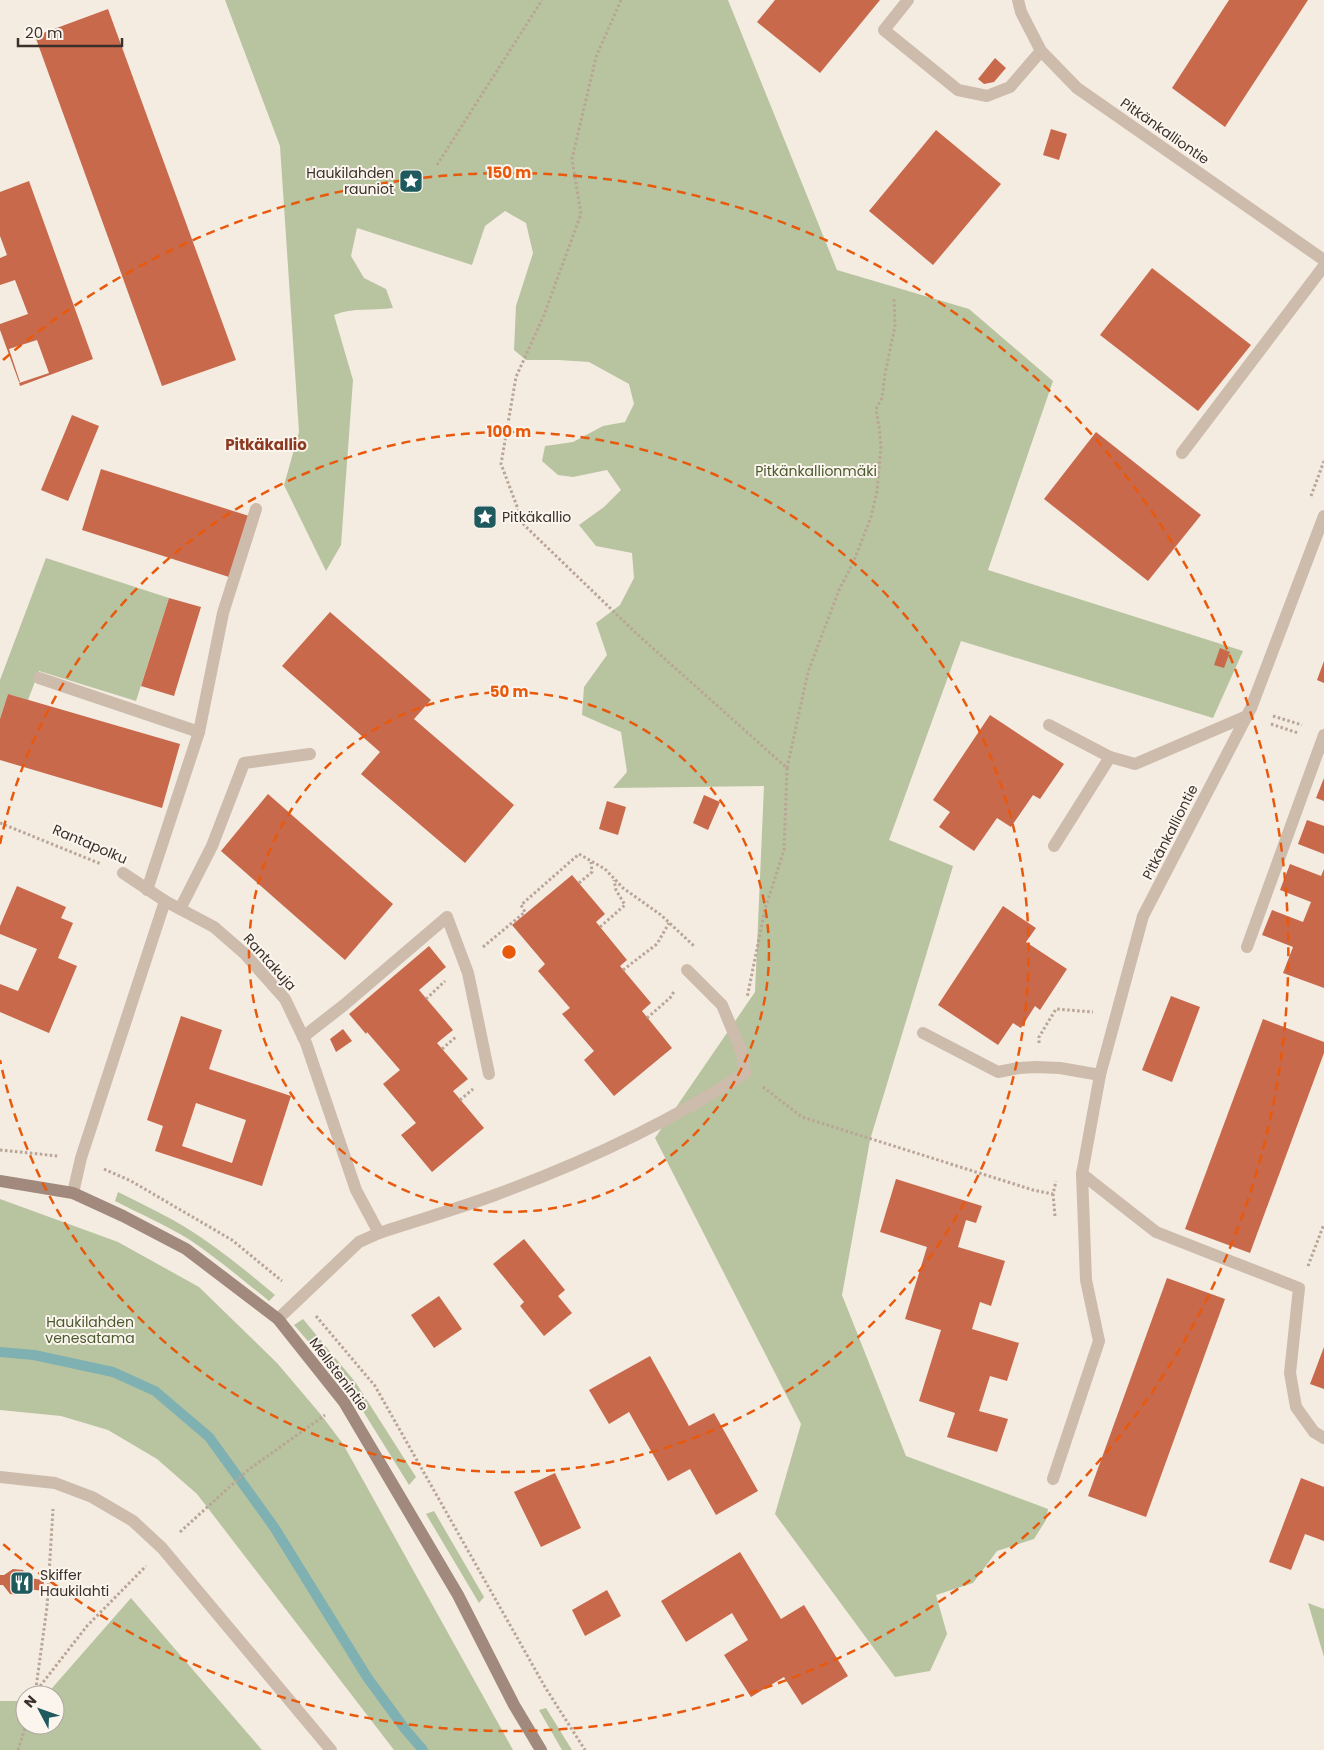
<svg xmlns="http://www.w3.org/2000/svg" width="1324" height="1750" font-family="Poppins,sans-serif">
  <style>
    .green { fill: #b8c4a0 }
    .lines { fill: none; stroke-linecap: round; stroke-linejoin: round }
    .stream { stroke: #7fb0b2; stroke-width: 10 }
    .building { fill: #c8694b; fill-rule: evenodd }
    .path { stroke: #b9a596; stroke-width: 3; stroke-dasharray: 2.5 2.5; stroke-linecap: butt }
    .lane { stroke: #cdbbac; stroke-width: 12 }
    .street { stroke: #cdbbac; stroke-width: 12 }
    .secondary { stroke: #a18a7d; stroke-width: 12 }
    .ring { fill: none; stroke: #e8590c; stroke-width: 2.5; stroke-dasharray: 9 6 }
    .labels { text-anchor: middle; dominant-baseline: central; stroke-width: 4; stroke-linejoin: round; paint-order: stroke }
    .street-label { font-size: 14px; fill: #3b302b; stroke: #fbf5ee }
    .poi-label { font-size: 14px; fill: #3b302b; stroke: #fbf5ee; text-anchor: start }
    .park-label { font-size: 14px; fill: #4a5a2e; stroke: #fbf5ee }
    .neighbourhood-label { font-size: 15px; font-weight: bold; fill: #8c3b22; stroke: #fbf5ee }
    .centre { fill: #e8590c; stroke: #fbf5ee; stroke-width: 2.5 }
    .ring-label { font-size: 15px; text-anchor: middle; font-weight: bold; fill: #e8590c; stroke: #fbf5ee; stroke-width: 4; stroke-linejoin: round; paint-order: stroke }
  </style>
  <rect width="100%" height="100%" fill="#f4ebe1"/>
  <g class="green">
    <path d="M225 0H728L837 270 969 309 1053 381 988 570 1243 651 1213 718 961 641 889 840 953 866 870 1140 842 1295 906 1456 1048 1509 1046 1520 1034 1539 997 1551 973 1583 936 1595 947 1634 930 1671 895 1677 775 1514 801 1424 655 1138 755 992 764 786 613 788 627 772 621 732 582 715 584 687 607 655 596 623 620 605 634 578 632 553 596 546 579 525 604 507 621 490 607 470 573 477 558 475 542 461 545 446 573 442 603 426 625 422 634 404 629 384 589 362 559 360H526L514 350 516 306 533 253 526 223 505 211 485 226 472 265 357 228 351 256 364 278 386 289 393 308C373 311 353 307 334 315L353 380 341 545 326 571 284 485 299 432 280 146Z"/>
    <polygon points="46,558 169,598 136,701 39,671 28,700 8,694 0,719 0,680"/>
    <path d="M118 1192C136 1201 155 1210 173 1220 210 1241 243 1268 275 1295L269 1301C243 1280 218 1259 190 1240 166 1225 140 1214 115 1201Z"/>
    <polygon points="0,1199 118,1242 199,1287 277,1363 322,1416 343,1444 513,1750 394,1750 197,1494 157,1459 108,1430 61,1416 0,1410"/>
    <polygon points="303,1319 356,1383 416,1477 409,1485 348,1387 294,1325"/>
    <polygon points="434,1511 484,1597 479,1603 426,1514"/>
    <polygon points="131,1598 262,1750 0,1750 0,1701 25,1701 25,1725 55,1725 55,1695 46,1695"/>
    <polygon points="1308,1603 1324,1609 1324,1657"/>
    <polygon points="546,1708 572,1750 562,1750 539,1710"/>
  </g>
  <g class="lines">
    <polyline class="stream" points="0,1352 34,1355 113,1372 155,1391 209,1437 274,1527 367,1677 405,1729 423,1750"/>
  </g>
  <g class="building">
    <polygon points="775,0 880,0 820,73 757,22"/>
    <polygon points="1229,0 1308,0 1225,127 1172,88"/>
    <polygon points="108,9 236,360 162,386 35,36"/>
    <polygon points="995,58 1006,68 994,82 984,84 978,79"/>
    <polygon points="1051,129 1067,134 1059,160 1043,155"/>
    <polygon points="936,130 1001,184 933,265 869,211"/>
    <polygon points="29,181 93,359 20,386 19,383 49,373 37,340 9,349 20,382 19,382 0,330 0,324 28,314 15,280 0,285 0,258 7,255 0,236 0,192"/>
    <polygon points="1152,268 1251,345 1198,411 1100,335"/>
    <polygon points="72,415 99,426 68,501 41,490"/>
    <polygon points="1096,432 1201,515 1148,581 1044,499"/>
    <polygon points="101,469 249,516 229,577 82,530"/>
    <polygon points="169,598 201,607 174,696 141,686"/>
    <polygon points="330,612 431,700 414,719 514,805 465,863 361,774 380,752 282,666"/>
    <polygon points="1220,648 1230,652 1224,668 1214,665"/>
    <polygon points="1324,661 1324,683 1317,680"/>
    <polygon points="8,694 180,744 162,808 0,760 0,719"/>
    <polygon points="990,715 1064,764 1040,799 1033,795 1011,827 997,818 974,851 939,827 950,812 933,800"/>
    <polygon points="1324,778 1324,801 1316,798"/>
    <polygon points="268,794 393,904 345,960 221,851"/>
    <polygon points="704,795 720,802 708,830 693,823"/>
    <polygon points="607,801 626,807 618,835 599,829"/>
    <polygon points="1307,820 1324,826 1324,854 1298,844"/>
    <polygon points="1290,864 1321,876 1324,869 1324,988 1283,973 1293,947 1262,935 1272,910 1303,922 1311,902 1280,890"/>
    <polygon points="572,875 605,914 596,922 627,960 620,966 651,1003 642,1011 672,1048 614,1096 584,1060 594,1051 562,1014 570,1008 538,971 545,964 512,925"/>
    <polygon points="17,886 66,907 61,918 73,923 58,958 77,966 49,1033 0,1012 0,984 18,991 37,949 0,934 0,926"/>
    <polygon points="1003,906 1036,928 1026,942 1067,969 1040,1010 1035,1006 1021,1028 1013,1023 998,1045 938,1005"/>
    <polygon points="429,946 446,967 419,990 453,1030 437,1043 468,1079 453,1091 484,1128 432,1172 401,1135 416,1123 383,1084 400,1070 367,1032 366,1034 349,1014"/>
    <polygon points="1171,996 1200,1007 1172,1082 1142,1070"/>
    <path d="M181 1016 222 1030 209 1069 291 1096 262 1186 155 1151 163 1126 147 1120ZM196 1103 246 1120 232 1163 182 1146Z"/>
    <polygon points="1263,1019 1324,1042 1324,1053 1250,1253 1185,1229"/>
    <polygon points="343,1029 352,1041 336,1052 330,1039"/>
    <polygon points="896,1179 982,1206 976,1223 966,1220 958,1247 1005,1261 991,1306 980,1302 972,1329 1019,1343 1007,1381 990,1376 979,1411 1008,1419 997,1452 947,1437 955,1413 919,1401 941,1330 905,1319 927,1247 880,1232"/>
    <polygon points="524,1239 565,1290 558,1296 572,1313 544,1336 520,1306 524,1302 493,1264"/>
    <polygon points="1167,1278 1225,1299 1146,1517 1088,1496"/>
    <polygon points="439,1296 462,1329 434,1348 411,1315"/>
    <polygon points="1324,1347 1324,1389 1310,1384"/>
    <polygon points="650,1356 689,1426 714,1413 758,1491 716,1515 690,1469 668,1481 629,1412 609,1424 589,1390"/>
    <polygon points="555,1473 581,1528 541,1547 514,1492"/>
    <polygon points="1301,1478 1324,1487 1324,1541 1305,1534 1291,1570 1269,1562"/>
    <polygon points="740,1552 781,1619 804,1605 848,1676 802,1705 784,1677 751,1697 724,1655 748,1640 732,1613 686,1642 661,1601"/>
    <polygon points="13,1569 23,1570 29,1578 44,1580 43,1591 28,1589 20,1595 10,1594 3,1585 0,1585 0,1575 4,1575"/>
    <polygon points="607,1590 621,1616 585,1636 572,1610"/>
  </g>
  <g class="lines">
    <g class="path">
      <polyline points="621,0 596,57 572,159 581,214 544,315 516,377 501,464 524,525 637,634 787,768 784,850 765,909 747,998"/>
      <polyline points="437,165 542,0"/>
      <polyline points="1311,496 1324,461"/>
      <polyline points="1273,716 1302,725"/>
      <polyline points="1271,724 1298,733"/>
      <polyline points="787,768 808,672 839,590 853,563 871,517 877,491 881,446 879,427 876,409 882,398 885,374 895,326 894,298"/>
      <polyline points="0,823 101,864"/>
      <polyline points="579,883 592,872 591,862"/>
      <polyline points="600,927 625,905 616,890 614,880"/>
      <polyline points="483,947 525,912 521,905 579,854 605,869 623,888 661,915 694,946"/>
      <polyline points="623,970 657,944 669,923"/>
      <polyline points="426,999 445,981"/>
      <polyline points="647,1018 670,998 675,990"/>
      <polyline points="1039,1043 1039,1037 1056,1009 1093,1012"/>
      <polyline points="442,1049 457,1036"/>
      <polyline points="763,1087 802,1117 1033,1190 1053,1194"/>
      <polyline points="460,1100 473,1089"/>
      <polyline points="0,1150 58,1156"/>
      <polyline points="104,1169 131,1181 232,1240 282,1281"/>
      <polyline points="1055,1216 1053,1194 1056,1181"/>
      <polyline points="1308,1266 1324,1224"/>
      <polyline points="316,1316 375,1386 545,1687 585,1750"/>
      <polyline points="180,1532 248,1470 325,1415"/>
      <polyline points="37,1690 87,1626 146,1566"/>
      <polyline points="35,1695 47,1607 53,1509"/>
      <polyline points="18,1750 26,1725"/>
    </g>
    <g class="lane">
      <polyline points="908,0 884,30 958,90 987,96 1010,87 1041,51"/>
      <polyline points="1182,453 1324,266"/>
      <polyline points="39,678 199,732"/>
      <polyline points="1049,725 1110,757 1135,764 1247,716"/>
      <polyline points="1054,846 1110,757"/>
      <polyline points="147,890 199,732 223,613 256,509"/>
      <polyline points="180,909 212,846 244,763 310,754"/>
      <polyline points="1247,947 1324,735"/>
      <polyline points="923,1033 998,1072 1019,1068 1036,1067 1060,1068 1100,1075"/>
      <polyline points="303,1037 344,1005 447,917 468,973 489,1074"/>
      <polyline points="1082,1174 1156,1232 1299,1288 1290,1373 1296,1407 1314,1432 1324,1438"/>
      <path d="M379 1233C418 1220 457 1209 495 1195 582 1163 667 1124 745 1073L742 1053 722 1005 687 970"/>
      <polyline points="0,1477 55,1483 92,1497 133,1521 162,1548 331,1750"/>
      <polyline points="1053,1479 1099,1341 1086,1280 1082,1174"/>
    </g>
    <g class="street">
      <polyline points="1018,0 1021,12 1041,51 1077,88 1324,260"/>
      <polyline points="123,873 165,901 214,927 245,954 285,999 306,1043 356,1190 379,1233 359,1242 278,1319"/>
      <polyline points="1082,1174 1100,1075 1143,916 1251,708 1324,516"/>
      <polyline points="73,1193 81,1158 165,901"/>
    </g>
    <polyline class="secondary" points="0,1181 73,1193 123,1216 186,1249 278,1319 344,1402 458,1595 514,1705 541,1750"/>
  </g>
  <g class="ring">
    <circle cx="509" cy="952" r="260"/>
    <path d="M0 844A520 520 0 1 1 0 1060"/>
    <path d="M3 360A779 779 0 1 1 3 1544"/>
  </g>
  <defs>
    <g id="sight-square" transform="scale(1.25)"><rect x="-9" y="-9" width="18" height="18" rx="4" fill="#1f5a5e" stroke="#fbf5ee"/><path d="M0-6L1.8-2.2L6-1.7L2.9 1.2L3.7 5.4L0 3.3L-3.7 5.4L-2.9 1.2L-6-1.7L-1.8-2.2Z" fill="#fff"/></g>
    <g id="restaurant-square" transform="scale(1.25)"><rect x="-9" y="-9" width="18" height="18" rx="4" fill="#1f5a5e" stroke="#fbf5ee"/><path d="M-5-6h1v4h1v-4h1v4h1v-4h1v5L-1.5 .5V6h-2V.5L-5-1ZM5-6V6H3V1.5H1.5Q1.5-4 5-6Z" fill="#fff"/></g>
  </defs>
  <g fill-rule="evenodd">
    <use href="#sight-square" x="411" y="181"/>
    <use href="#sight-square" x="485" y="517"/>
    <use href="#restaurant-square" x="22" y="1583"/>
  </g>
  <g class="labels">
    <g class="street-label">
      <text transform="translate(1165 131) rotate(35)">Pitkänkalliontie</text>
      <text transform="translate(1170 832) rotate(-63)">Pitkänkalliontie</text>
      <text transform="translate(90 844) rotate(23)">Rantapolku</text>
      <text transform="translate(270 962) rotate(48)">Rantakuja</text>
      <text transform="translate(339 1374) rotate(53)">Mellstenintie</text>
    </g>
    <g class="poi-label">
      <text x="394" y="173" text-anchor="end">Haukilahden<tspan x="394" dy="16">rauniot</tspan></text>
      <text x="502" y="517">Pitkäkallio</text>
      <text x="40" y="1575">Skiffer<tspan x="40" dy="16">Haukilahti</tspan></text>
    </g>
    <g class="park-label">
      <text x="816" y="471">Pitkänkallionmäki</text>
      <text x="90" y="1322">Haukilahden<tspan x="90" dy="16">venesatama</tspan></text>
    </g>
    <g class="neighbourhood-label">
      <text x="266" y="444">Pitkäkallio</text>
    </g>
  </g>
  <circle cx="509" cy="952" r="8" class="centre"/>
  <g class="ring-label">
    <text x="509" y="178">150 m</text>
    <text x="509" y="437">100 m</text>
    <text x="509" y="697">50 m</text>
  </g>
  <g transform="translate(40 1710) rotate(311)"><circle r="24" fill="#fbf5ee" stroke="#aea6a0"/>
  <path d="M0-4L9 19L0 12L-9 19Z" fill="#1f5a5e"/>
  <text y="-8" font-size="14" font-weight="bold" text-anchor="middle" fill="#3b302b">N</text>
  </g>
  <path d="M18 38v8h104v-8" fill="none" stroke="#3b302b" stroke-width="2.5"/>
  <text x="25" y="38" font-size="15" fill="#3b302b" stroke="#fbf5ee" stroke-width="4" paint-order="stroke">20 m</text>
</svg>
